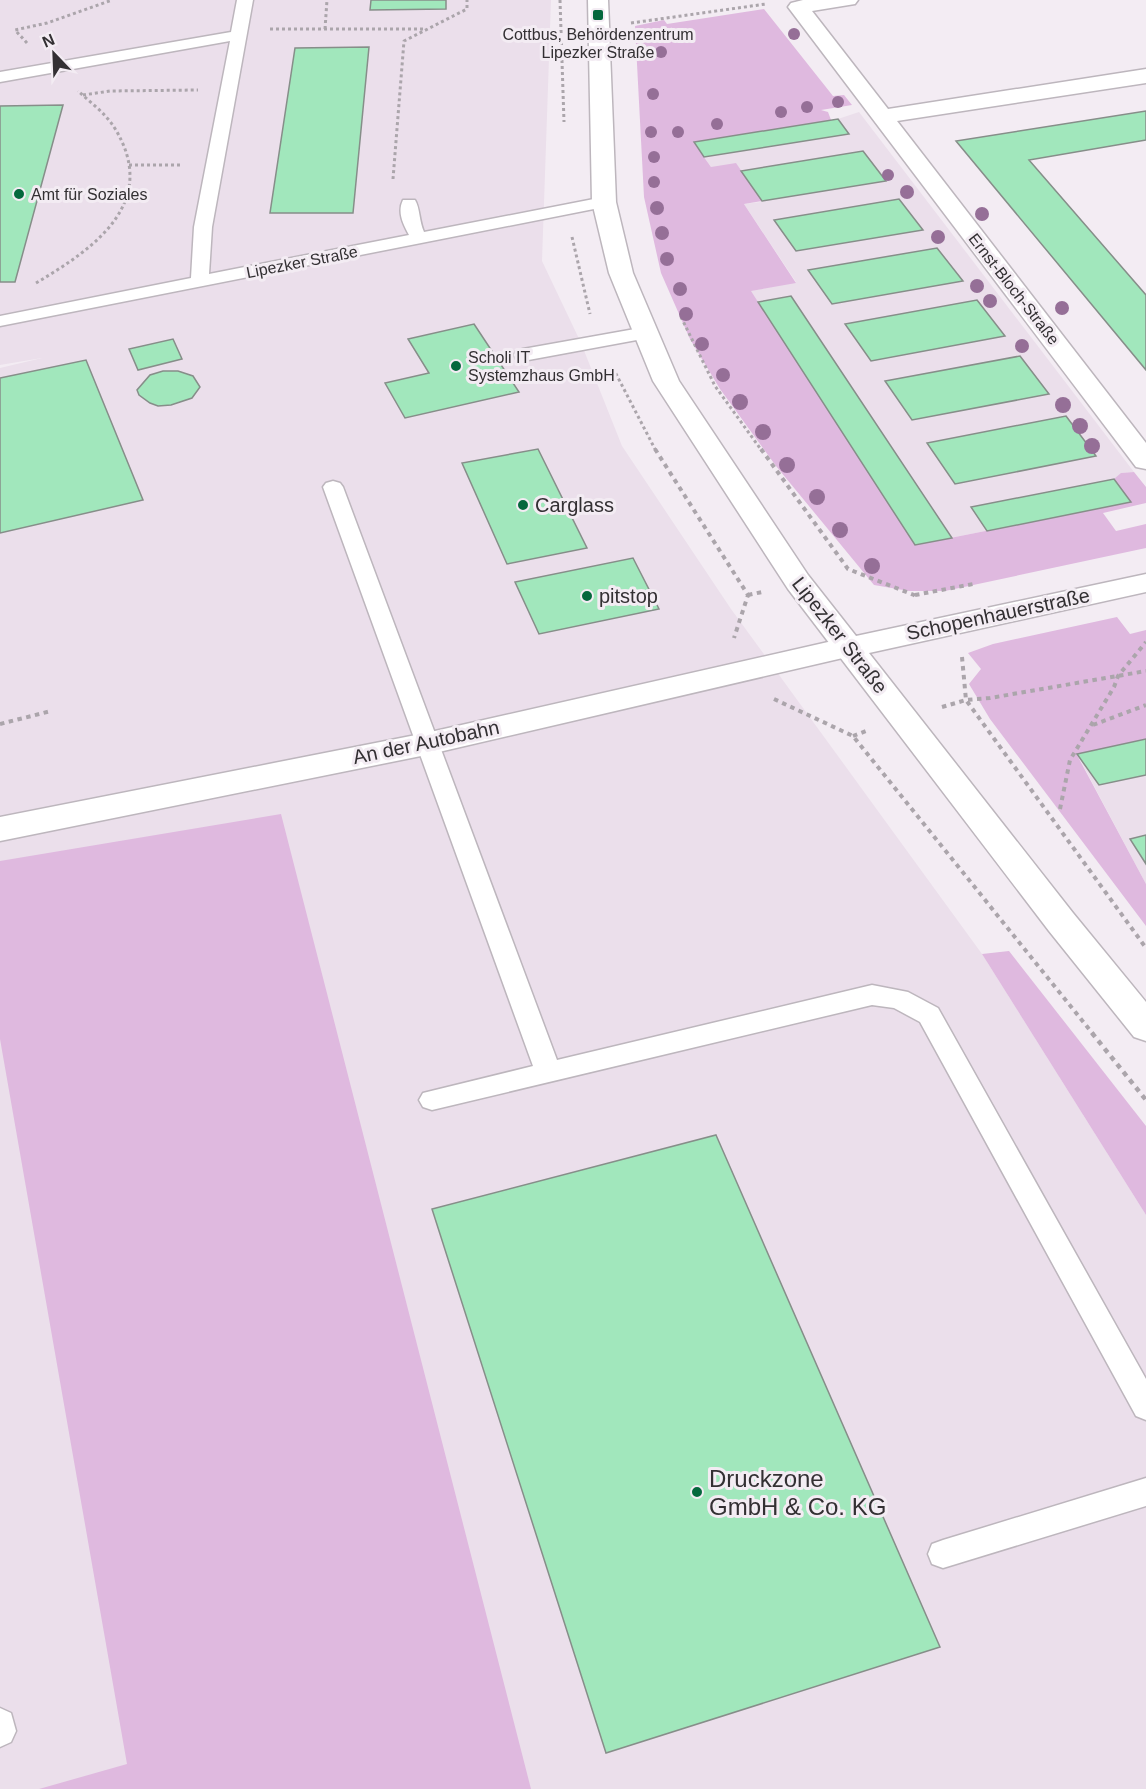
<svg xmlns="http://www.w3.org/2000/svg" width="1146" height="1789" font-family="Arial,sans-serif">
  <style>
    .built { fill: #ebdfeb }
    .green { fill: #dfb9df }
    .building { fill: #a1e7bc; stroke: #868e89; stroke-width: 1.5 }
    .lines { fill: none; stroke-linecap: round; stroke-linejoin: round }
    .lane-casing { stroke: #bdb6bd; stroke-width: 3 }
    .street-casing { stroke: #bdb6bd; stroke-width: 3 }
    .secondary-casing { stroke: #bdb6bd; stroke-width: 3 }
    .path-far2 { stroke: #aba5ab; stroke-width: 3; stroke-dasharray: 3 3; stroke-linecap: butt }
    .path-far1 { stroke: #aba5ab; stroke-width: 4; stroke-dasharray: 4.5 4.5; stroke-linecap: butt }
    .path { stroke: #aba5ab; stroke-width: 4.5; stroke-dasharray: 5 5; stroke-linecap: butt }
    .lane { fill: #fff; fill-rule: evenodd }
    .street { fill: #fff; fill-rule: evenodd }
    .secondary { fill: #fff; fill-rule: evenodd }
    .tree { fill: #956f97 }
    .poi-dot { fill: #05683d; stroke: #f3ecf3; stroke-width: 2 }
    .labels { text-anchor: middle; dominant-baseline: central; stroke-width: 6; stroke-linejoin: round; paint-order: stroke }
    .far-poi-label { font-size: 16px; fill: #333033; stroke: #f3ecf3; text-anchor: start }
    .far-street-label { font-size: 16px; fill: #333033; stroke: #f3ecf3 }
    .poi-label { font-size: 20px; fill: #333033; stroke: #f3ecf3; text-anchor: start }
    .street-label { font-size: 20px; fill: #333033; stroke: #f3ecf3 }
    .near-poi-label { font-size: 24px; fill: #333033; stroke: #f3ecf3; text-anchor: start }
  </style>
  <rect width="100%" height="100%" fill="#f3ecf3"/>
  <g class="built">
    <polygon points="0,0 551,0 542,261 581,343 622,446 731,609 982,954 1146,1215 1146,1789 0,1789 0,368 42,358 0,365"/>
    <polygon points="859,112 1134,472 1121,473 1131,502 915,545 750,291 796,282 744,204 761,202 711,167 694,142 838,119"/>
    <polygon points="1146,739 1146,884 1077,754"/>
  </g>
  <g class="green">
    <polygon points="764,9 833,96 844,95 852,105 821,110 828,112 831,120 694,143 711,167 736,163 762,201 744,204 796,283 751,291 915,545 1130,502 1114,479 1121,473 1134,472 1146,487 1146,503 1103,513 1116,531 1146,524 1146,548 945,591 909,591 874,585 776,466 720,389 690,339 661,273 644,197 635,26 664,20 667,24"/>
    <polygon points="1117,617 1130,634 1146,630 1146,739 1077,755 1146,884 1146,926 990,719 969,684 981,669 968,653 993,644"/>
    <polygon points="281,814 531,1789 39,1789 127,1764 0,1039 0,861"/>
    <polygon points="1009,951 1146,1126 1146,1215 982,954"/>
  </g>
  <g class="building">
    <polygon points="371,0 446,0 446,9 370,10"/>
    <polygon points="369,47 353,213 270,213 295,48"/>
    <polygon points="63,105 15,282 0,282 0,106"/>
    <polygon points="1146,111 1146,140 1029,160 1146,295 1146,370 956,141"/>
    <polygon points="838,119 849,134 704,157 694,142"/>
    <polygon points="863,151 886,181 762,201 741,171"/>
    <polygon points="899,199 923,230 796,251 774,220"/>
    <polygon points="937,248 963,281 832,304 808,270"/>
    <polygon points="791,296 952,538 915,545 758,302"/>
    <polygon points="977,300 1005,336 871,361 845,324"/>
    <polygon points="474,324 519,392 405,418 385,383 429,373 408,339"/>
    <polygon points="173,339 182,359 138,370 129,349"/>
    <polygon points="1020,356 1049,394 912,420 885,381"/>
    <polygon points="86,360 143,500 0,533 0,378"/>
    <polygon points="163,371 178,371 193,376 200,387 192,398 171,405 158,406 150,403 139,395 137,390 150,375"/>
    <polygon points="1066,416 1096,456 955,484 927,443"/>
    <polygon points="538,449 587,548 507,564 462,463"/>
    <polygon points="1114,479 1131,502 987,531 971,507"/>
    <polygon points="633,558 659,609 539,634 515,582"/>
    <polygon points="1146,739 1146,775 1099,785 1077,754"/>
    <polygon points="1146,835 1146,864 1130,839"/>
    <polygon points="716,1135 940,1647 606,1753 432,1209"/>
  </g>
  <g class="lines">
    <g class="lane-casing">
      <g id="lane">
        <path d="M237 0H253L212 227 209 274 409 235C403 224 397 212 403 200H415C420 208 419 221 424 232L604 197 610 198 613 202 610 206 604 207 0 326V316L191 278 194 227 230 41 0 82V72L231 32Z"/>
        <polygon points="646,327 653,329 655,333 653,337 523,361 516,359 514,355 516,351 523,349"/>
        <polygon points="333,481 340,483 343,487 557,1060 872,985 908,992 938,1008 1146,1379 1146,1420 1136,1416 920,1022 894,1008 872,1005 432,1110 423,1107 419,1100 423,1093 533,1066 323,487 326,483"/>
        <polygon points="1146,1478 1146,1506 943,1568 932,1564 928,1554 932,1544 943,1540"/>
        <polygon points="0,1708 11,1713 16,1731 11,1742 0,1747"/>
      </g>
    </g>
    <g class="street-casing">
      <g id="street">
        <polygon points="803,0 858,0 855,4 812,11 888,109 1146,69 1146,83 897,121 1146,443 1146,469 1136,467 788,7 791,3"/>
        <polygon points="850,637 860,640 865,647 860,654 426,755 0,841 0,817 426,733"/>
      </g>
    </g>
    <g class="secondary-casing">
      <polygon id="secondary" points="588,0 608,0 616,202 633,273 679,381 808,575 856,636 1146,574 1146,592 869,653 1073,913 1146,1002 1146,1041 1134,1037 1049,931 788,589 653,381 609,273 592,202"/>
    </g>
    <g class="path-far2">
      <polyline points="560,0 564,122"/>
      <polyline points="631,23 766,4"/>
      <polyline points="270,29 424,29"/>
      <polyline points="325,29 327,0"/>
      <polyline points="27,43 15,30 47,23 112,0"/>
      <polyline points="83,95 110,91 198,90"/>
      <polyline points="129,165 183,165"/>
      <polyline points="393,179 404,41 467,9 467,0"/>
      <polyline points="572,237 590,314"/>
      <path d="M36 283C95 248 161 202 114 127 105 113 90 102 78 91"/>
      <polyline points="681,317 715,386 762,451"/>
      <polyline points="613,368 656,451"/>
    </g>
    <g class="path-far1">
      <polyline points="655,449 748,595 734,638"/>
      <polyline points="761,449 848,569 914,595 918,599"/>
      <polyline points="748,595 762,592"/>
      <polyline points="915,595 973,584"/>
      <polyline points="962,657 966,700 1146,948"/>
      <polyline points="774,699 853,736 1093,1034"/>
      <polyline points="942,707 966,700 990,698 1146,671"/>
      <polyline points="0,724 51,711"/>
      <polyline points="1093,725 1146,705"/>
      <polyline points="853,736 866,731"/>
      <polyline points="1060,809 1070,760 1114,687 1118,676 1146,642"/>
    </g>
    <polyline class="path" points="1092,1033 1146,1100"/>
    <use href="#lane" class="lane"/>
    <use href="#street" class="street"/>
    <use href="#secondary" class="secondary"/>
  </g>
  <g class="tree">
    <circle cx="794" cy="34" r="6"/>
    <circle cx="661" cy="52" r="6"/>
    <circle cx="653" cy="94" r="6"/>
    <circle cx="838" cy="102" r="6"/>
    <circle cx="807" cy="107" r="6"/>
    <circle cx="781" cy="112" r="6"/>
    <circle cx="717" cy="124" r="6"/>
    <circle cx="651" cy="132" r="6"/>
    <circle cx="678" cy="132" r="6"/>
    <circle cx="654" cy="157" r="6"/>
    <circle cx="888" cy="175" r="6"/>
    <circle cx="654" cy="182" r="6"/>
    <circle cx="907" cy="192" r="7"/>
    <circle cx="657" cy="208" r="7"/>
    <circle cx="982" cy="214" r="7"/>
    <circle cx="662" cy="233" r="7"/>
    <circle cx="938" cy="237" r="7"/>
    <circle cx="667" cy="259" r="7"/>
    <circle cx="977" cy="286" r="7"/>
    <circle cx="680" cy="289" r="7"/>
    <circle cx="990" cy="301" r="7"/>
    <circle cx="1062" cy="308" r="7"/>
    <circle cx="686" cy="314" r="7"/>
    <circle cx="702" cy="344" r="7"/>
    <circle cx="1022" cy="346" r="7"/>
    <circle cx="723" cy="375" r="7"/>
    <circle cx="740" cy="402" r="8"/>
    <circle cx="1063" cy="405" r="8"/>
    <circle cx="1080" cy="426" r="8"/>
    <circle cx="763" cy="432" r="8"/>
    <circle cx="1092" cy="446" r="8"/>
    <circle cx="787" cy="465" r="8"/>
    <circle cx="817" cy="497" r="8"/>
    <circle cx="840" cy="530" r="8"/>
    <circle cx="872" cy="566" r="8"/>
  </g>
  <g class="poi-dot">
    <rect x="592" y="9" width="12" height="12" rx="3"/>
    <circle cx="19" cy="194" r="6"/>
    <circle cx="456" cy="366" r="6"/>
    <circle cx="523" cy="505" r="6"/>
    <circle cx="587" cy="596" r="6"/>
    <circle cx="697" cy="1492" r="6"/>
  </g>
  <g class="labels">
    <g class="far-poi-label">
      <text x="598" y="34" text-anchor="middle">Cottbus, Behördenzentrum<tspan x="598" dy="18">Lipezker Straße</tspan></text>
      <text x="31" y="194">Amt für Soziales</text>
      <text x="468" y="357">Scholi IT<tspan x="468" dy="18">Systemzhaus GmbH</tspan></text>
    </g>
    <g class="far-street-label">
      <text transform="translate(302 262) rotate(-11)">Lipezker Straße</text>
      <text transform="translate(1014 289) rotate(52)">Ernst-Bloch-Straße</text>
    </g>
    <g class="poi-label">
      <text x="535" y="505">Carglass</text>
      <text x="599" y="596">pitstop</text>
    </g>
    <g class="street-label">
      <text transform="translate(998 614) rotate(-12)">Schopenhauerstraße</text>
      <text transform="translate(840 635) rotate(52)">Lipezker Straße</text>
      <text transform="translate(426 742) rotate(-12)">An der Autobahn</text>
    </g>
    <g class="near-poi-label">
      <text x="709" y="1478">Druckzone<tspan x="709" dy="28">GmbH &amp; Co. KG</tspan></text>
    </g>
  </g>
  <g transform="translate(54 54) rotate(337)" stroke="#f3ecf3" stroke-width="4.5" paint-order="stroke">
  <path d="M0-4.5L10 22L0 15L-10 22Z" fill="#333033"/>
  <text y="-9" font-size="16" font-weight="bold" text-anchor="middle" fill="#333033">N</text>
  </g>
</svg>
